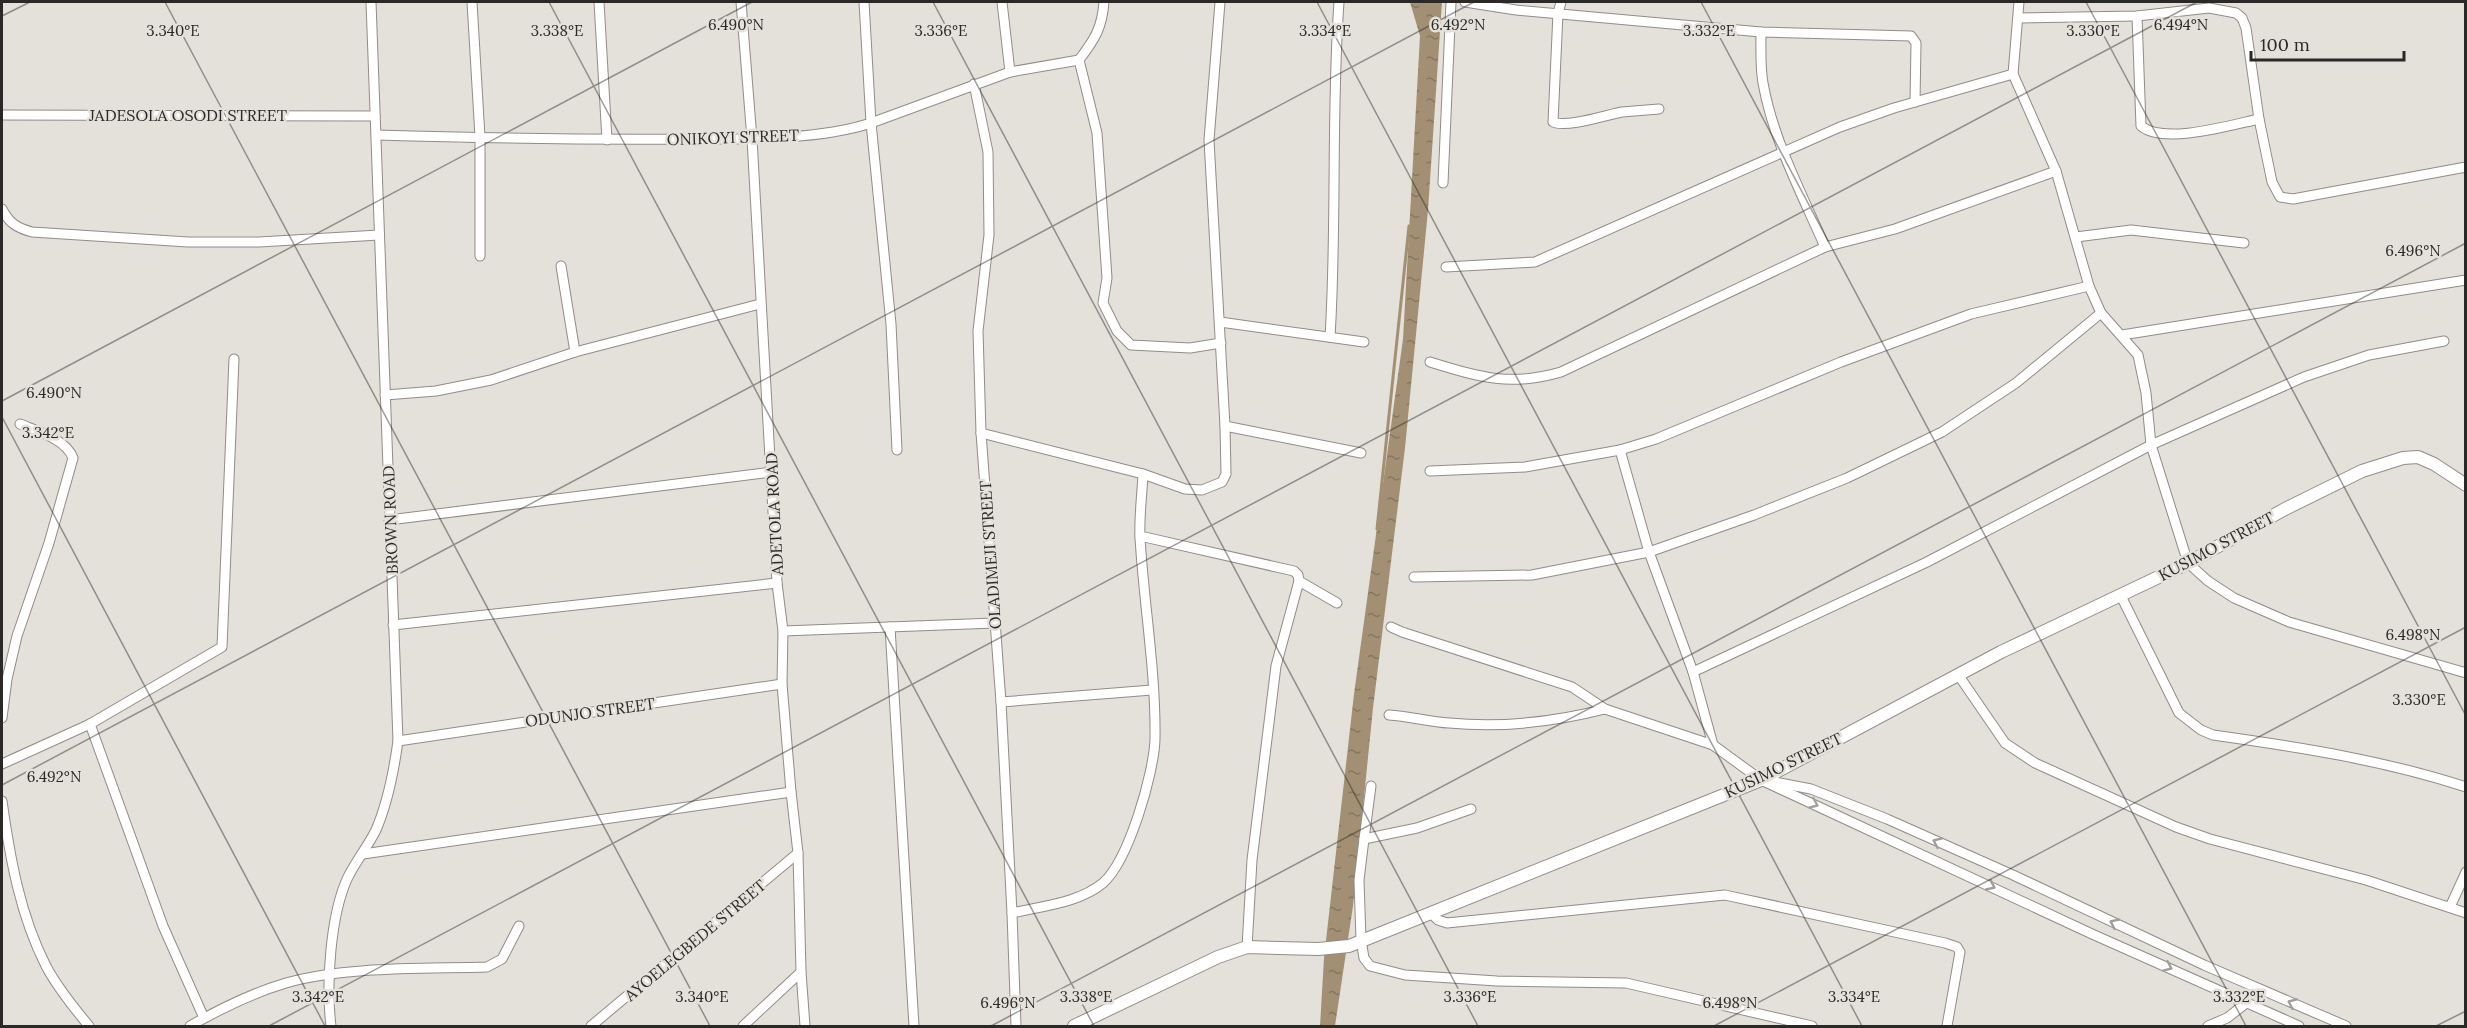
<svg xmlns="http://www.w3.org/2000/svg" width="2467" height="1028" font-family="Lora,serif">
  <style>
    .water { fill: url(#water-ripples) }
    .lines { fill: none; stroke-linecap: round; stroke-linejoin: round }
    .stream { stroke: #a39074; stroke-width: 3 }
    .minor-casing { stroke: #908d88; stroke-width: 11 }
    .tertiary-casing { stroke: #908d88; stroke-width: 14 }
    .minor { stroke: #fff; stroke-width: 9 }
    .tertiary { stroke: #fff; stroke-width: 12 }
    .oneway { stroke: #9f9f9e }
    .ticks { fill: none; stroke: #2a2927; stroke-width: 1.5; stroke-opacity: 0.45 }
    .labels { text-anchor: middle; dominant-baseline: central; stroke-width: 5; stroke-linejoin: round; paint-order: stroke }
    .street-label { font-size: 16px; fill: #2a2927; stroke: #e4e0da }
    .ticks-label { font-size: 15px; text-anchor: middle; fill: #2a2927; stroke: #e4e0da; stroke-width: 5; stroke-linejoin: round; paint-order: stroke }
  </style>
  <defs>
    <pattern id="water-ripples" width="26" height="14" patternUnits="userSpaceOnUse" patternTransform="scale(1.5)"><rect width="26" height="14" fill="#a39074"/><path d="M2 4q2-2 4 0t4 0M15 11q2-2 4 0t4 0" fill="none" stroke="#85765f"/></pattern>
  </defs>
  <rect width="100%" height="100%" fill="#e4e0da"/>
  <polygon class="water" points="1410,2 1442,2 1428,210 1405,448 1373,708 1353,906 1335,1026 1320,1026 1324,958 1354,694 1403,339 1420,36"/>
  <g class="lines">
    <polyline class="stream" points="1377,529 1409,226"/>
    <g class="minor-casing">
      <g id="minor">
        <polyline points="472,2 480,137 480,256"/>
        <polyline points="599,2 607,140"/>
        <polyline points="741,2 752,139 777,583 783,631 782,684 791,792 798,853 801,972 805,1026"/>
        <polyline points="864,2 871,123 891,324 897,450"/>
        <polyline points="1002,2 1010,72"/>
        <polyline points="1465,2 1516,10 1761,32 1911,36 1916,43 1915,102"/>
        <path d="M1561 2 1558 13 1553 122C1567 128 1606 115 1622 112 1634 111 1647 110 1659 109"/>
        <polyline points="2019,2 2013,74 2056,171 2089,286 2101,313 2138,355 2146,393 2151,445 2188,563 2208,581 2234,598 2289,622 2466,673"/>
        <path d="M2137 16 2141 126C2164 145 2231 125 2259 119"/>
        <polyline points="2018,18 2137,16 2209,8 2236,13 2242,18 2246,28 2259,119 2272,182 2280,197 2293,199 2466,167"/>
        <path d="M1761 32C1761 48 1760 66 1763 83 1773 140 1802 194 1825 247"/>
        <polyline points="1079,60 1097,133 1107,278 1103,303 1117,331 1131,345 1190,348 1221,343"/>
        <path d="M1079 60C1095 39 1102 28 1104 2"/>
        <polyline points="974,84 988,152 989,235 978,331 981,433 1001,702 1012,913 1016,1026"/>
        <polyline points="2,115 375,116"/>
        <path d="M377 135C481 138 586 140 690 139 745 139 819 140 871 123L1010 72 1079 60"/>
        <polyline points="1443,183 1451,2"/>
        <path d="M2 209C9 223 17 228 32 232L188 242H259L379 235"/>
        <polyline points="2076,237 2131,230 2244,243"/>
        <polyline points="561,266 575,352"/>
        <polyline points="1446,267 1535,262 1840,127 1894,108 2013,74"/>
        <polyline points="1220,322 1364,342"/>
        <polyline points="2122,335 2466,280"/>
        <path d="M1330 337C1337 225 1331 113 1339 2"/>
        <path d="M1430 362C1479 377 1510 387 1561 372L1825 247 1895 229 2056 171"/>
        <polyline points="385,395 436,391 491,380 575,352 760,304"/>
        <polyline points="1225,426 1361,453"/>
        <polyline points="981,433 1143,474 1185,489 1202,490 1222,482 1226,474 1225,426 1209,140 1220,2"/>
        <polyline points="1620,450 1649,552 1693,672 1713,745"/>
        <polyline points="1430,471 1525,467 1620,450 1656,439 1841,362 1971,314 2089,286"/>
        <polyline points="389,520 772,472"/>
        <polyline points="1140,536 1294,571 1298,575 1299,581 1276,666 1252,860 1247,947"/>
        <polyline points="1414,577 1532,575 1649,552 1754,515 1847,478 1942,432 2016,383 2101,313"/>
        <polyline points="1299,581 1337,603"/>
        <path d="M2121 596 2179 713 2201 730 2213 735C2299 747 2383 760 2466 787"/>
        <polyline points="393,625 777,583"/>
        <polyline points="890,627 914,1026"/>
        <polyline points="1391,627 1402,632 1572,687 1605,709 1713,745 1761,780 2092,934 2299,1026"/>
        <polyline points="783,631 995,623"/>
        <polyline points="1693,672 1927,562 2151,445 2304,377 2369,355 2444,341"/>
        <polyline points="1959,676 2005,743 2035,763 2176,827 2210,839 2366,880 2466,913"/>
        <polyline points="1001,702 1152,690"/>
        <path d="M1389 715C1409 716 1429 722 1449 723 1501 728 1554 722 1605 709"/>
        <path d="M2 718 7 679 17 636 49 543 73 458C66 439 37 431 20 424"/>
        <polyline points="90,724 163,926 204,1018"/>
        <polyline points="398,741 782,684"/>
        <polyline points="2,764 90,724 222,647 234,359"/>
        <polyline points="1775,782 1811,789 1887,819 2013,875 2204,965 2346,1026"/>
        <path d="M2 801C10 858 20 915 46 966 57 987 74 1008 89 1026"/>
        <polyline points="1471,809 1417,828 1364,839 1359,880 1361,940 1364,958 1370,966 1405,975 1497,981 1626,983 1812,1026"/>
        <polyline points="1364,839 1371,786"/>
        <polyline points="363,854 791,792"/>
        <polyline points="2450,907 2466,872"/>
        <path d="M1012 913C1042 906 1079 903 1103 883 1129 860 1154 773 1155 739 1156 672 1144 605 1140 538 1139 517 1142 495 1143 474"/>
        <polyline points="1431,913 1438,920 1447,923 1725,895 1945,943 1957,947 1960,952 1947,1026"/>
        <path d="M190 1026C220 1009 252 993 286 983 347 966 424 969 487 967L502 959 519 926"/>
        <path d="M331 1026C326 986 330 915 348 877 356 861 368 846 376 830 388 802 394 770 398 741L371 2"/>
        <polyline points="591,1026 798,853"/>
        <polyline points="743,1026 801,972"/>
        <polyline points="2208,1026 2227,1018 2245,1004"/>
      </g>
    </g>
    <g class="tertiary-casing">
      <polyline id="tertiary" points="1074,1026 1218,957 1247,947 1318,949 1349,946 1761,780 2001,652 2188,563 2285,509 2362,471 2403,458 2418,457 2434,464 2466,485"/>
    </g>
    <use href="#minor" class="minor"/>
    <use href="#tertiary" class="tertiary"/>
  </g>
  <defs><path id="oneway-chevron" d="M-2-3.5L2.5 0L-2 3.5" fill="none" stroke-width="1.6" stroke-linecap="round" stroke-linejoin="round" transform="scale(1.5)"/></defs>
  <g class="oneway">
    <use href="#oneway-chevron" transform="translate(1814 804) rotate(24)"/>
    <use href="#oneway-chevron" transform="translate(1937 842) rotate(-156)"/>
    <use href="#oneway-chevron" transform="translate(1991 886) rotate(25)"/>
    <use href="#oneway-chevron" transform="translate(2114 923) rotate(-155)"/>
    <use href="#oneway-chevron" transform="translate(2168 967) rotate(24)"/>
    <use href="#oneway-chevron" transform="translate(2292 1003) rotate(-156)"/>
  </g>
  <path class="ticks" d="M165 2 710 1026M549 2 1094 1026M933 2 1478 1026M1317 2 1862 1026M1701 2 2246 1026M2086 2 2466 716M2 16 30 2M2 401 752 2M2 417 325 1026M2 785 1474 2M269 1026 2197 2M991 1026 2466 243M1714 1026 2466 627M2436 1026 2466 1011"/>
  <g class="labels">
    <g class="street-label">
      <text x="188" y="115">JADESOLA OSODI STREET</text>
      <text transform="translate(733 137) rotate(-2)">ONIKOYI STREET</text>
      <text transform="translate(774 514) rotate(-93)">ADETOLA ROAD</text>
      <text transform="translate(390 520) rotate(-92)">BROWN ROAD</text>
      <text transform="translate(2216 546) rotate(-28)">KUSIMO STREET</text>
      <text transform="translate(990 555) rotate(-94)">OLADIMEJI STREET</text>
      <text transform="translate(590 712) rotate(-8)">ODUNJO STREET</text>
      <text transform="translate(1783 765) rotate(-26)">KUSIMO STREET</text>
      <text transform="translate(695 940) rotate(-40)">AYOELEGBEDE STREET</text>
    </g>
  </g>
  <g class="ticks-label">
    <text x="736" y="30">6.490°N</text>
    <text x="2181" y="30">6.494°N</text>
    <text x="1458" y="30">6.492°N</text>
    <text x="173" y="36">3.340°E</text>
    <text x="557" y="36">3.338°E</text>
    <text x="941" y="36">3.336°E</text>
    <text x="1325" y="36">3.334°E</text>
    <text x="1709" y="36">3.332°E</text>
    <text x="2093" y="36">3.330°E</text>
    <text x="2413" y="256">6.496°N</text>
    <text x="54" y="398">6.490°N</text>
    <text x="48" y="438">3.342°E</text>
    <text x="2413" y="640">6.498°N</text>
    <text x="2419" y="705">3.330°E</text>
    <text x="54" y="782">6.492°N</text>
    <text x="318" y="1002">3.342°E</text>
    <text x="702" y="1002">3.340°E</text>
    <text x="1086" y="1002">3.338°E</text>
    <text x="1470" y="1002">3.336°E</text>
    <text x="1854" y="1002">3.334°E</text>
    <text x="2239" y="1002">3.332°E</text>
    <text x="1008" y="1008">6.496°N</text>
    <text x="1730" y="1008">6.498°N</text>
  </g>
  <rect width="2467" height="1028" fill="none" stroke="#2a2927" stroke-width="6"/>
  <path d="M2251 51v9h153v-9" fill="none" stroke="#2a2927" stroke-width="3"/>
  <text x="2260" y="51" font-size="18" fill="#2a2927" stroke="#e4e0da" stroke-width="4.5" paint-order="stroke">100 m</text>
</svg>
